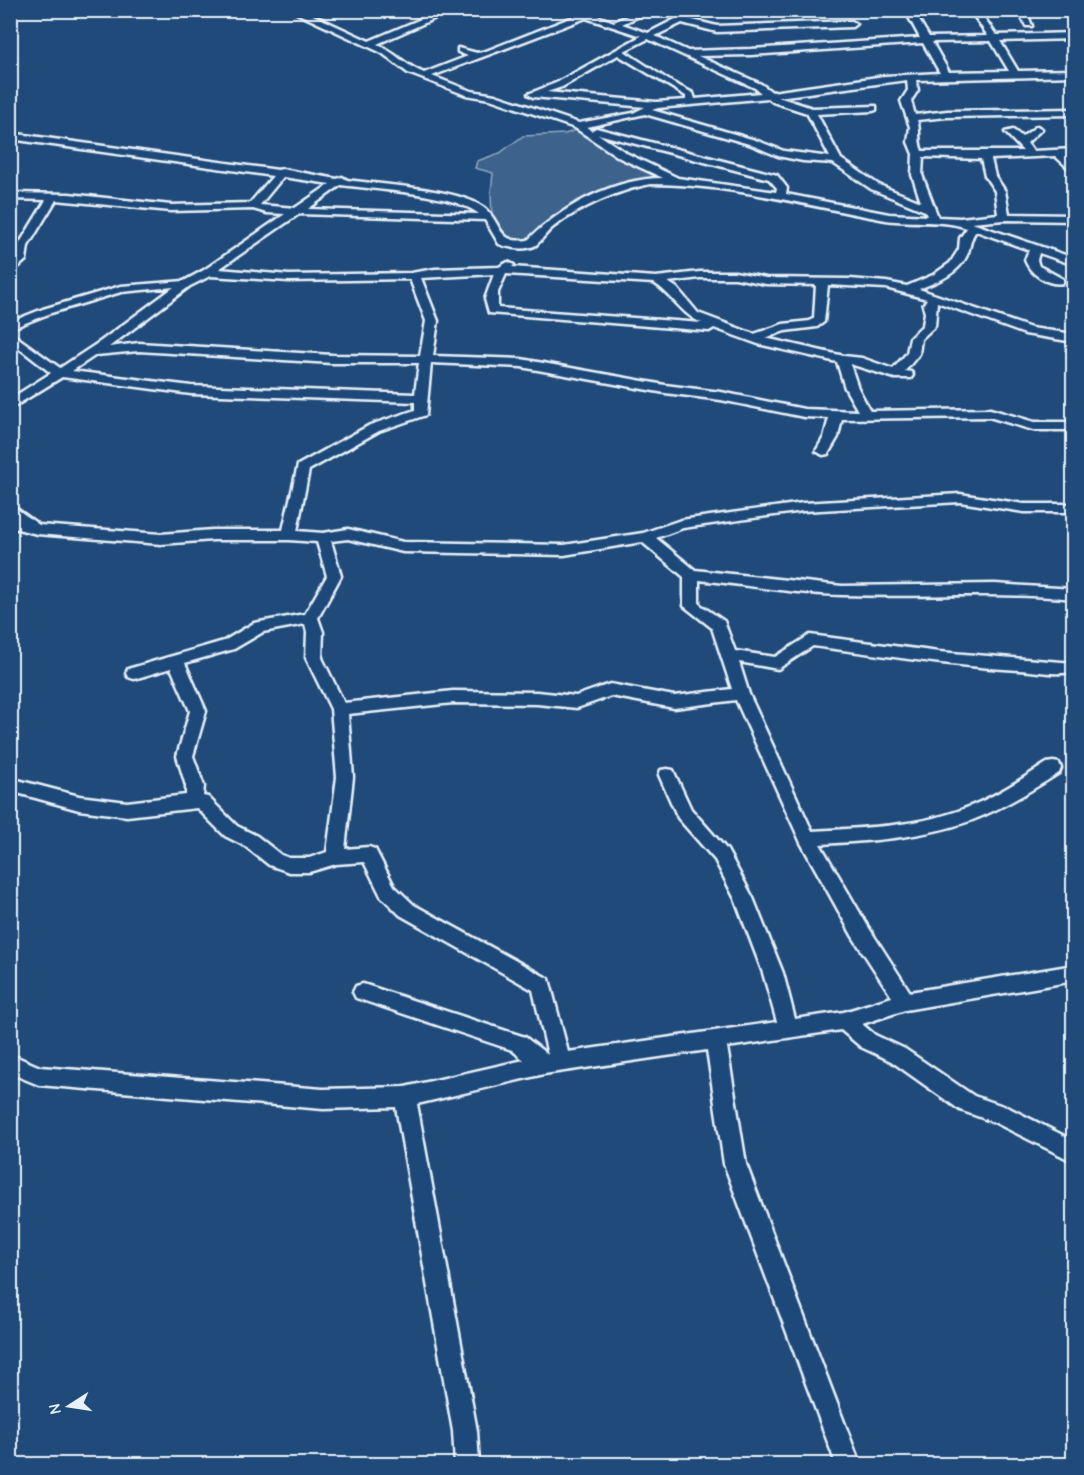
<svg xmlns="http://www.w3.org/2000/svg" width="1084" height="1475" font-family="'Comic Neue',sans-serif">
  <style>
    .green { fill: #3c628c; stroke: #92aac2; stroke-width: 1.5 }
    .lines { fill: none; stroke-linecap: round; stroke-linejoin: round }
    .minor-casing { stroke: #e8f1f8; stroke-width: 5 }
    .minor { fill: #1f4a7a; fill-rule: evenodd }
  </style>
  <rect width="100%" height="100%" fill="#1f4a7a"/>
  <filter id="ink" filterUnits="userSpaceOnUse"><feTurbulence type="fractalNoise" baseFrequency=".0167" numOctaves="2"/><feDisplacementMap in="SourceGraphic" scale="12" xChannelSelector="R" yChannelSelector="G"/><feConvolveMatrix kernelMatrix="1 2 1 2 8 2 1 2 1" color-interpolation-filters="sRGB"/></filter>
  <g filter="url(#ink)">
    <polygon class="green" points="576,130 656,175 654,179 574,206 551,220 530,241 521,244 504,239 492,217 491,193 493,173 475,168 477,161 500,153 523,136 565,134"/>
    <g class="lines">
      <g class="minor-casing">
        <g id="minor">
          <path d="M290 10H302L369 41 442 10H454L377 44C394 52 406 66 424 73L468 56 458 52V48L477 53 486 51 578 15 567 10H581L614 22 640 10H652L622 24 648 33 693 10H705L689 19 717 26 852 21 856 24 852 27 717 32 682 23 655 36 688 51 751 49 920 38 905 10H913L929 37 988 36 970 10H979L996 35 1074 33V39L1000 41 1018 71 1074 70V76L916 80 918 90 911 101 915 115 947 111 1074 109V115L947 117 917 120C921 131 917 140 922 151H1023L1005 132 1013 130 1022 137 1037 126 1042 129 1027 143 1033 151 1074 149V155H1066L1074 164V173L1055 156 991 159 995 176 1005 191 1009 214 1074 215V221L1004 220 972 223 1074 258V265L1039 253 1037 260 1039 266 1063 279V283C1048 286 1030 274 1025 260L1029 250 976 231C969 240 971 248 966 257 957 275 936 282 919 289L1031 328 1074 334V342L1025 334 937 302 935 326 921 339 919 354 905 371 911 372 913 375 911 378H895L850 364 858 388 870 411 990 409 1034 422H1074V430H1033L989 417 842 419 838 437 828 454 823 455 816 451 824 437 829 418 804 417 721 400 665 393 521 367 431 363 426 415 379 431 309 470 297 531 323 533 348 529 403 542 564 545 643 533 681 520 803 503 960 494 1024 504H1074V512H1024L960 502 803 511 683 528 656 538 695 570 842 586 995 584 1074 589V599C997 591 921 598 844 595 796 594 747 585 699 580V604L724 621 735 651 775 657 810 635 939 652 1074 663V671C1057 676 1035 671 1019 670 950 666 881 655 813 646L778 669 739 662 749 694 812 831C861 828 912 827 958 811 990 800 1019 781 1047 763L1053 762 1059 763 1061 768 1059 773C1031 791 1001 809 970 821 922 838 870 841 820 844L867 925 910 992 1074 965V981L905 1010 862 1024 875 1035 905 1049 974 1096 1009 1108 1074 1141V1162L996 1123 960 1110 891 1061 861 1047 841 1030 727 1047 746 1164 860 1464H836L724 1164 707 1050 544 1074 417 1104 477 1431 479 1464H455L453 1431 396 1107 323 1109 39 1085 10 1073V1054L40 1067 323 1089 405 1087 524 1060 512 1050 356 998 353 992 356 986 363 984 525 1037 548 1055 533 990 400 915 381 896 364 862 336 864 309 872H289L269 865 245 846 225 836 197 808 127 816 79 810 10 791V778L79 796 127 802 186 795V786L177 756 190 711 171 668 134 679 128 677 126 673 128 669 224 641 254 623 305 614 327 576 317 542 289 540H213L161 544 37 534 10 527V518L15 519 10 515V504L39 525 161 534 213 530H283L298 465 370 425 415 410V402L191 394 62 377 10 409V399L51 373 10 341V332L60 368 101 341 174 287 121 292 51 313 10 329V322L43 309 121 286 184 281 204 270 285 214 267 213 253 209 171 211 56 200 28 246 26 260 10 274V264L15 259 18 246 46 200 10 199V193L69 194 171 205 250 203 273 176 10 139V133L278 170 282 169 337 179 342 177 347 180C382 185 446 188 476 203 505 217 492 245 528 240 561 207 614 178 663 178L620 158 575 128 490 99 466 95 408 73 382 53ZM586 18 641 36 556 83 528 94 533 97 645 107 633 113 579 123 495 95 471 91 432 76ZM648 39 755 88 761 93 695 99 693 93 673 83 624 51ZM991 41 1009 71 949 72 932 42ZM923 43 940 73 885 76 772 92 761 84 698 56 751 55ZM618 55 686 96V100L656 102 547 92 562 87ZM907 80 908 90 901 101 910 127 908 142 913 154 912 175 921 202 879 185 841 159 817 114 873 111 876 110V106L812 108 778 97ZM768 98 773 102 807 113 830 157 784 151 755 140 652 110 658 108ZM645 114 749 144 778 156 803 161 833 163 871 189 925 211 927 216 889 214 786 194 787 188 777 175 596 128 591 131 587 127ZM598 134 769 179 777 188 776 192 678 178 628 154ZM923 157 981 159 985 176 995 191 998 214 960 218 938 217 922 175ZM283 177 330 184 295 208 260 205ZM650 184C730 184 807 206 886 220 913 224 941 219 967 228L960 238 959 249 950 263 933 275 907 286 886 282 850 279 766 278 735 272H700L656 277 512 267 514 265 508 262 499 267 435 269 411 273 289 275 219 269 299 214 485 220 499 244C509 248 526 251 536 245 542 240 546 233 552 228 580 207 616 191 650 184ZM341 185C377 190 453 193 479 214L308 209ZM494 274 485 299 489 313 709 331 714 328 758 344 837 362 845 388 858 411 804 409 721 392 665 385 521 359 433 356 438 321 421 278ZM506 274 654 283C672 294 681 314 702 323L498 308V292ZM210 276 289 281 410 279 426 321 420 356 332 355 139 343 109 347 190 286ZM700 278H735L766 284 816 285 814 318 810 321 783 324 754 334 698 313 677 288 668 282ZM828 285 886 288 927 299 923 305 925 313 923 325 910 338 907 353 893 369 862 358 844 356 765 338 785 331 817 327 824 322ZM139 351 332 363H419L415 394 191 386 72 371 96 355ZM348 539 403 552 564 555 642 542 684 577V606L712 628 732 689 674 696 610 684 576 696 537 692 453 691 344 703 322 658 323 632 318 618 341 576 331 541ZM305 624 307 632 306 658 331 709 337 777 327 852 309 858H289L281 855 257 836 237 826 208 797 203 796 204 786 193 756 206 711 185 663 234 649 263 632ZM611 696 674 708 736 700 801 843 853 937 892 997 844 1012 795 1019 783 973 753 898 727 850 691 809 673 770 667 769 661 770 659 775 678 818 715 860 735 899 763 973 777 1022 568 1052 549 979 414 905 394 886 375 849 369 847 345 849 353 777 348 714 453 703 537 704 577 708Z"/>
          <polygon points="758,10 843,10 843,11 839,13 762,12"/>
          <polygon points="1018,10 1026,10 1032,26 1026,26"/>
        </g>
      </g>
      <use href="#minor" class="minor"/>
    </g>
  </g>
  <rect width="1084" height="1475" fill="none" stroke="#1f4a7a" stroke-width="36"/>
  <rect x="18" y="18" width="1048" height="1439" fill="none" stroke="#e8f1f8" stroke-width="2" filter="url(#ink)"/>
  <g transform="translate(69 1406) rotate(258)" stroke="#1f4a7a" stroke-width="4.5" paint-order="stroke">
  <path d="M0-4.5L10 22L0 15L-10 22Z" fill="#e8f1f8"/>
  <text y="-9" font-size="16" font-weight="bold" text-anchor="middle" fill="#e8f1f8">N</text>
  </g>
</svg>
